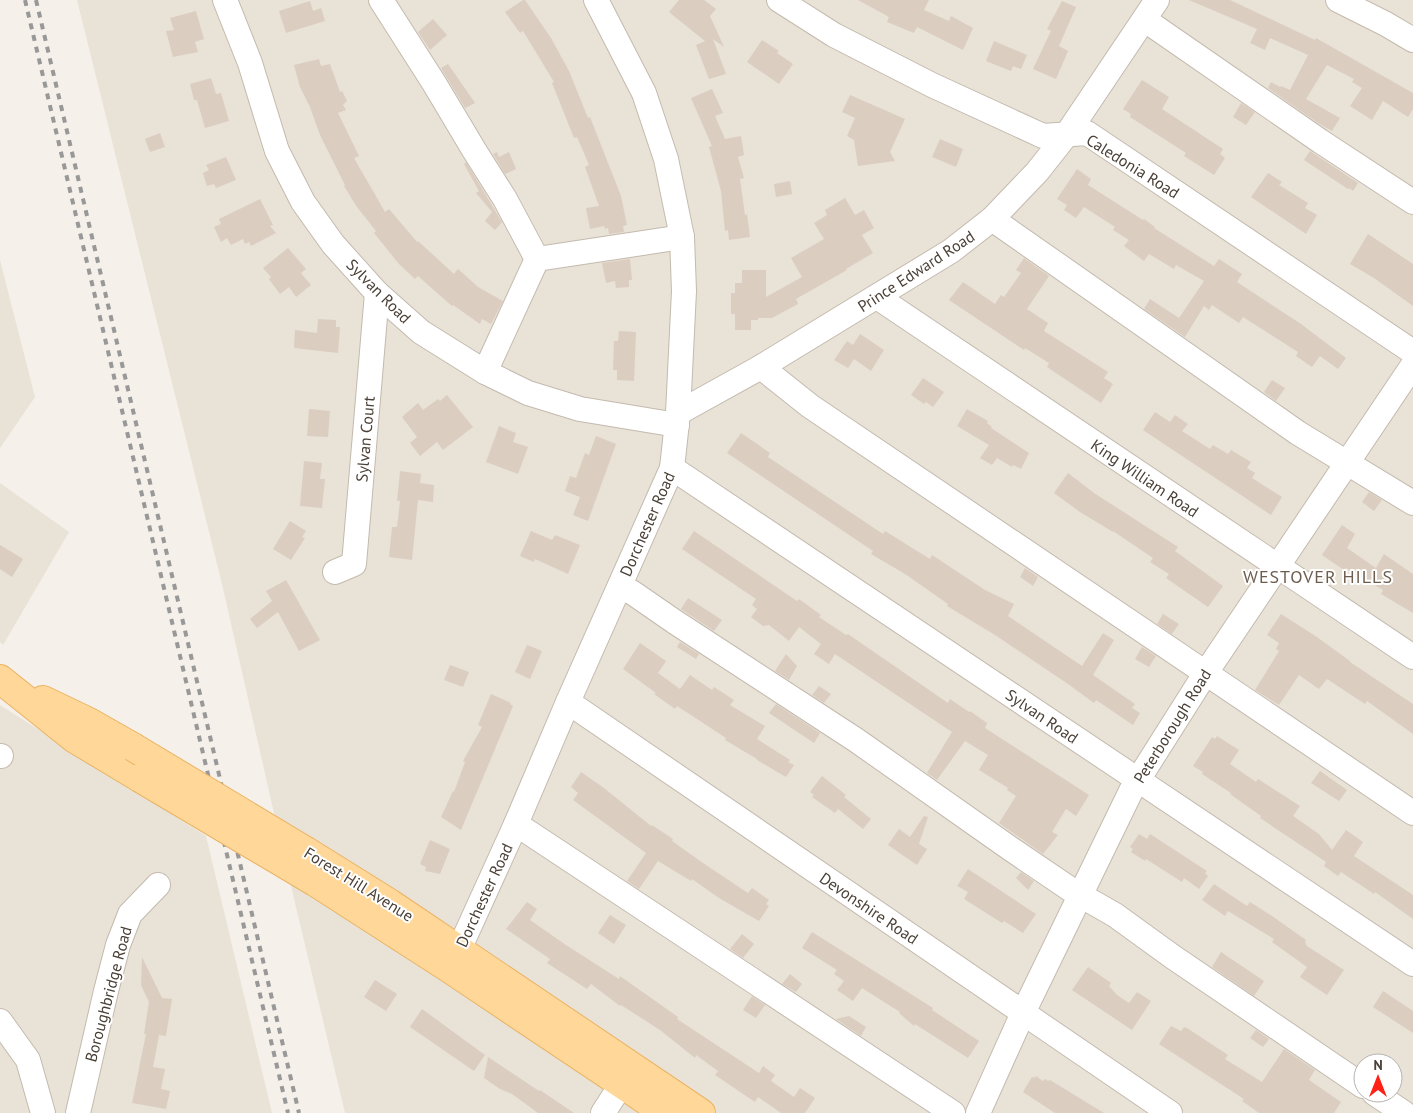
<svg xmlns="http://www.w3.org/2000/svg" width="1413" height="1113" font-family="'PT Sans',sans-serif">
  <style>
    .residential { fill: #e9e2d7; fill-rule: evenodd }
    .building { fill: #dbcec1 }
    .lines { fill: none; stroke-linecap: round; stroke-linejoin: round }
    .minor-casing { stroke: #c4baae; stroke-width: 26 }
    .major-casing { stroke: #eab363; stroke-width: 30 }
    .minor { stroke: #fff; stroke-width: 24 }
    .major { stroke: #ffd798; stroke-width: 28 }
    .rail { stroke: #989898; stroke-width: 4; stroke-dasharray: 6 6; stroke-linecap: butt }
    .major-bridge-casing { stroke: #eab363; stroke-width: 30; stroke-linecap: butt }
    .major-bridge { stroke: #ffd798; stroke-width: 28 }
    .labels { text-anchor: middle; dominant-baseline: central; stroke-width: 4; stroke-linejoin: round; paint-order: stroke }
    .street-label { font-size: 16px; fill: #4a4037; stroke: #fff }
    .neighbourhood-label { font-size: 18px; letter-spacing: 1px; fill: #6d5d4e; stroke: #fff }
  </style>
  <rect width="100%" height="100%" fill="#f5f0e9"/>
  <g class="residential">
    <path d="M77 0H1413V1113H345L281 844 222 584ZM1363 1063H1393V1093H1363Z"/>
    <polygon points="0,260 35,397 0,448"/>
    <polygon points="0,483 69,532 3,645 0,642"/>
    <polygon points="0,705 206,836 272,1113 0,1113"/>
  </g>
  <g class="building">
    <polygon points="523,0 525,0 551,38 569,71 588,118 590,117 621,196 627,225 623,226 624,232 609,234 608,228 605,229 604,226 590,229 586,208 599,206 585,167 589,165 577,137 574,138 552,83 554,82 523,31 520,33 505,12"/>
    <polygon points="679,0 704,0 716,9 710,16 724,47 713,39 726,74 709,79 696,45 705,41 669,12"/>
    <polygon points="858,0 929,0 924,10 949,21 951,16 973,28 963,50 917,27 914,33 887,22 889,17"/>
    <polygon points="1189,0 1230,0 1315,40 1316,38 1413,93 1413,109 1408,117 1383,101 1372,120 1350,106 1362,88 1352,82 1354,79 1327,65 1306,99 1340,118 1332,131 1318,123 1268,88 1271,82 1280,87 1281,86 1290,90 1308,55 1270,38 1265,50 1250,43 1257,29"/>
    <polygon points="310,1 313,11 321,8 325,21 286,33 279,11"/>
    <polygon points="1062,1 1076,7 1059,46 1068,51 1056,79 1033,69 1051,31 1047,29"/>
    <polygon points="196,11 204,39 195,42 198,52 173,57 166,31 174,30 170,18"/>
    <polygon points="433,19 447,35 430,50 418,32"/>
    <polygon points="762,40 779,51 777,53 793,64 779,84 747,62"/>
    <polygon points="994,41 1027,55 1021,69 1013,66 1011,71 986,61"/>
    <polygon points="319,59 321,66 330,64 340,92 342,91 347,101 343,105 346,110 338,113 359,156 354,158 385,212 389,209 417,242 418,241 454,274 458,269 478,287 503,301 491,324 482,319 480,324 453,305 452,306 418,276 415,279 399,264 374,233 376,231 357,207 344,186 345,185 320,135 310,107 300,87 294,65"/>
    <polygon points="448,64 475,103 465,108 441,68"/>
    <polygon points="211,78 216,94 221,93 229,121 205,128 197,100 194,100 190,84"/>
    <polygon points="1142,80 1169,97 1162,109 1223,149 1220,154 1225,158 1214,175 1184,156 1186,153 1130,117 1131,114 1123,109"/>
    <polygon points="712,89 723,113 715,116 725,139 741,136 744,155 738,157 744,178 740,179 745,215 747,214 750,237 729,240 728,230 725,231 721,191 709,147 712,146 691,98"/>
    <polygon points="850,95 905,119 890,152 895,161 858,166 854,140 847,136 855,118 842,112"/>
    <polygon points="1241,103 1255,112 1246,125 1233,117"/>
    <polygon points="160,133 165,147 150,152 145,139"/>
    <polygon points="940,139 963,149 956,167 932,157"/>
    <polygon points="1310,151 1358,183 1353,191 1349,188 1348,189 1304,160"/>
    <polygon points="497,152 499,157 509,152 516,169 505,174 493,154"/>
    <polygon points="226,157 236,180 216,188 214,184 207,186 203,173 209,170 206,165"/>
    <polygon points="466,162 502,222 495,230 485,221 492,212 476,193 479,191 464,164"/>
    <polygon points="1077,169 1091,179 1088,185 1143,220 1144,219 1155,227 1154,228 1214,266 1219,259 1242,274 1237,282 1301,324 1346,358 1338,369 1320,356 1312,367 1296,356 1298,352 1243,317 1239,323 1212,305 1209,310 1204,306 1185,337 1144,309 1150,299 1179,318 1204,281 1176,265 1174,269 1149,254 1144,261 1124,246 1129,240 1113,230 1115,227 1084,207 1076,218 1064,210 1067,205 1057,199"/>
    <polygon points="1268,173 1282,182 1279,185 1308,203 1305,208 1317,215 1306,234 1251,197"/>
    <polygon points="790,181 792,194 776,197 774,184"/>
    <polygon points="845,198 855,215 864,210 874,228 862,235 873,253 846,269 847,270 796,299 798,304 772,318 758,318 758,320 751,320 751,330 735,330 735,314 731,314 731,293 735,293 735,283 742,283 742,270 766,270 766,297 802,277 791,258 824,239 814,223 827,215 825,210"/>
    <polygon points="260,199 273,225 270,226 276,233 251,246 249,242 245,244 243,239 231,245 227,238 221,242 214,227 221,224 219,219"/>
    <polygon points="1368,234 1413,264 1413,306 1374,278 1350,264"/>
    <polygon points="288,248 306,269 301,273 311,285 296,297 289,287 280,294 269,279 271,277 263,268"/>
    <polygon points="1024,258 1049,276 1027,309 1048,323 1044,331 1108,372 1104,378 1113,384 1101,403 1047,367 1049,363 1025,348 1024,350 949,300 963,282 995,304 1001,295 1004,297 1021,273 1016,270"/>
    <polygon points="630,259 632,280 629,280 629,287 616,288 615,281 606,283 602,263"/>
    <polygon points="318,319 336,320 336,327 340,327 338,353 294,348 295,330 317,333"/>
    <polygon points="619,331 636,332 634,381 617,380 617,370 613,370 614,341 618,341"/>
    <polygon points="860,334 884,350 871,371 854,359 848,368 834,360 847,341 853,345"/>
    <polygon points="923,378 944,392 933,407 926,402 924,404 911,395"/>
    <polygon points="1272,380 1285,388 1276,401 1264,392"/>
    <polygon points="447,395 473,427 443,450 437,442 420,456 410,443 417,437 402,417 418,403 423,410 438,399 440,401"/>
    <polygon points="309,409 330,411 328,437 307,436"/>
    <polygon points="967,409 988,421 987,423 992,427 991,428 1029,453 1021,469 1013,465 1012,467 997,458 992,465 980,458 989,445 957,426"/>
    <polygon points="1155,412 1170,422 1175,415 1188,424 1182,431 1210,449 1213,445 1228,454 1231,450 1251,462 1247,468 1255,473 1252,478 1282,497 1271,515 1143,430"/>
    <polygon points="499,426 516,433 513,442 528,447 518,474 486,462"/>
    <polygon points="741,433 770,453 768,457 883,534 885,531 930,559 932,555 985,590 1014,604 1008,616 1082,666 1103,633 1114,640 1093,675 1135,704 1132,708 1140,713 1133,725 1096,700 1094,703 1068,684 995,635 947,606 948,604 905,574 871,554 873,551 727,453"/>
    <polygon points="596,436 616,444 588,521 573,515 580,497 565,491 570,476 576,478 585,453 589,455"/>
    <polygon points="304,461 322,463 320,479 325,479 322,508 300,506"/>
    <polygon points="400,471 421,474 420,483 434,485 433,502 418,500 412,560 389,557 392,527 397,527 400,501 397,501"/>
    <polygon points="1068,473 1094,493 1178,547 1175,551 1223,586 1208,607 1166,578 1169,574 1150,562 1153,558 1113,531 1113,532 1080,512 1054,493"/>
    <polygon points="1369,492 1382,500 1374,511 1362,502"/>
    <polygon points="290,521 306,531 302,537 305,538 291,560 273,549"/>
    <polygon points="1342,525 1355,534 1347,548 1376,568 1384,554 1413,574 1413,613 1381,594 1383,590 1346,568 1344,570 1322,555"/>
    <polygon points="531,531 552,540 555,535 580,545 568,574 535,559 534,562 520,556"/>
    <polygon points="694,531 797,601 799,599 821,615 819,617 846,635 848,634 948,703 950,699 969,712 970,711 987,723 985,728 1089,795 1076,816 1066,809 1052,832 1058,835 1043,854 999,823 1016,796 1007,790 1008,788 979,770 988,755 965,741 937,780 927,773 952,732 835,654 829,664 814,654 821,644 799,627 789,641 769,625 763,626 751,617 757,609 752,605 756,599 682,549"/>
    <polygon points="0,545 23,559 12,577 0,569"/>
    <polygon points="1025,568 1038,577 1033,586 1020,577"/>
    <polygon points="286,580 320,640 299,651 278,612 257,628 250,619 272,601 266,591"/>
    <polygon points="688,598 722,620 714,631 681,609"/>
    <polygon points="1163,614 1179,624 1172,634 1157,624"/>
    <polygon points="1281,614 1317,637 1350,661 1350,662 1413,704 1413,734 1367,701 1365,704 1327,679 1319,689 1299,675 1279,705 1255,690 1279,651 1276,649 1279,643 1267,635"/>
    <polygon points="680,642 699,654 696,659 677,647"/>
    <polygon points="640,643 666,661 658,673 680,689 690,675 712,690 714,687 734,700 730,705 765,726 757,739 790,760 788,762 794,765 786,777 757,760 757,759 725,740 726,738 677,706 675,709 654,694 656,693 623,669"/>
    <polygon points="527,645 542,651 530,679 515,672"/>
    <polygon points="1142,647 1156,656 1149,667 1135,659"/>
    <polygon points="786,654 797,666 789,680 775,671"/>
    <polygon points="450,665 469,672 463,687 444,680"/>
    <polygon points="819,686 831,694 824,703 812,695"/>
    <polygon points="491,694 511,703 510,704 513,706 461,830 441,817 453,791 454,792 465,762 463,761 482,727 478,725"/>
    <polygon points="776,704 820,733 814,743 769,713"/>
    <polygon points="1217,736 1239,750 1230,764 1256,782 1258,779 1300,806 1293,816 1319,834 1332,850 1346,830 1363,842 1354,856 1413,895 1413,919 1375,892 1374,894 1341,872 1338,876 1324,866 1326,862 1260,818 1261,816 1230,794 1231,793 1202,774 1203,772 1193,766 1212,737 1215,739"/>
    <polygon points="1320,771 1347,790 1339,801 1311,783"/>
    <polygon points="581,772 604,788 651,826 652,825 673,839 672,841 703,863 748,893 752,888 769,900 766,904 769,906 759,921 719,898 692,879 691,881 658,861 639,889 627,881 646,853 573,800 578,793 571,787"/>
    <polygon points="822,776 846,795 844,797 871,819 863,829 838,809 835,813 812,797 814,795 810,792"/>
    <polygon points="924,816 928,817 919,844 927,849 917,865 888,845 899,829 910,837"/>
    <polygon points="1139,834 1147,839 1150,834 1207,871 1205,873 1208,876 1199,889 1184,878 1182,882 1146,859 1145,861 1131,852 1133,849 1130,847"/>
    <polygon points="430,840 450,849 440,874 425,871 426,867 420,864"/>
    <polygon points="968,869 1036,914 1023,933 1004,921 1002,923 964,899 968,892 957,886"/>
    <polygon points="1021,872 1034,881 1028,890 1016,878"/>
    <polygon points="1214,884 1247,906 1250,902 1272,916 1306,940 1305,942 1307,946 1344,970 1327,995 1300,977 1307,967 1272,942 1274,939 1228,911 1225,916 1202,900"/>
    <polygon points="527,902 537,909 530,920 566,945 619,979 620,976 678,1017 677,1019 759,1073 763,1066 775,1075 771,1081 794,1097 800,1088 815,1098 805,1113 781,1113 758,1097 755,1102 715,1075 718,1071 696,1055 695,1058 660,1030 621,1005 620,1006 591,984 587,989 547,963 550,959 506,929"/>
    <polygon points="610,915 626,925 614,944 598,933"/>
    <polygon points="812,932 933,1008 932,1010 979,1041 968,1058 915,1024 914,1026 899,1013 900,1012 862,988 853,1001 837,990 844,981 834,974 837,970 802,948"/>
    <polygon points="742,934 754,944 743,958 730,949"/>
    <polygon points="1221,952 1264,981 1254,996 1212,967"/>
    <polygon points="142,957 162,998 172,999 166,1036 159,1035 153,1067 165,1069 161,1089 170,1091 166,1109 132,1103 146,1034 144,1034 149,1002 141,985"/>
    <polygon points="1088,967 1111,983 1109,986 1117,995 1129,1003 1137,992 1151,1001 1132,1030 1072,990"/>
    <polygon points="790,974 802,984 796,992 782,984"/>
    <polygon points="375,980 397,994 386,1011 364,997"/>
    <polygon points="1383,991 1413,1011 1413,1033 1373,1007"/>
    <polygon points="752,996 765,1005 756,1018 743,1010"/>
    <polygon points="422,1009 485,1055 474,1071 410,1027"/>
    <polygon points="849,1016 866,1027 861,1036 836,1019"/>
    <polygon points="1171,1026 1181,1031 1184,1027 1187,1028 1228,1055 1225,1059 1262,1082 1284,1049 1315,1070 1309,1080 1341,1102 1334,1113 1259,1113 1242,1101 1244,1099 1159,1044"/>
    <polygon points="1256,1030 1269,1039 1263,1047 1250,1038"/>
    <polygon points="488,1057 539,1091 540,1090 574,1113 538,1113 512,1094 500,1089 484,1078"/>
    <polygon points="1036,1076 1043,1081 1045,1079 1048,1081 1050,1080 1104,1113 1055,1113 1023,1092 1032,1077 1034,1078"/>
  </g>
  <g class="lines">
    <g class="minor-casing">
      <g id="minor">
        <polyline points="225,0 250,63 277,151 303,202 333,244 377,293 421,332 485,372 528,393 580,409 677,425"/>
        <polyline points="381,0 434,83 474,150 505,199 537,259"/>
        <polyline points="779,0 834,35 932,85 1043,136 1087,133 1413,352"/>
        <polyline points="1338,0 1386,24 1413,40"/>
        <polyline points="1145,20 1320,141 1413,202"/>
        <polyline points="992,219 1298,433 1413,503"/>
        <polyline points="877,297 1413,657"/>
        <polyline points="761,367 810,406 1413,813"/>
        <polyline points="485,372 537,259 682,237"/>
        <polyline points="678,413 761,367 951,251 992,219 1037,172 1067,134 1157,0"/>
        <polyline points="672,468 1413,964"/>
        <polyline points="335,572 354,564 377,293"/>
        <polyline points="620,586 633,593 675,622 856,740 1011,849 1073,891 1115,915 1173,957 1363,1086"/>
        <polyline points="568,702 1170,1113"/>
        <polyline points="0,756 1,756"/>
        <polyline points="516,824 953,1113"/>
        <polyline points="452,965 516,824 568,702 672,468 678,413 684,291 682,237 666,159 644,93 596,0"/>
        <polyline points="0,1021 28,1060 43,1113"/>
        <polyline points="1374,1093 1404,1113"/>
        <polyline points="78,1113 106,991 118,945 130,914 158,885"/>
        <polyline points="603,1113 632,1068"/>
        <polyline points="978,1113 1023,1013 1131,791 1205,674 1413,365"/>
      </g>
    </g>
    <g class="major-casing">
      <g id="major">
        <polyline points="0,679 75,739 140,778"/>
        <polyline points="43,700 89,722 133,747"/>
        <polyline points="306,851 391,904 701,1113"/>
        <polyline points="315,882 450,969 665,1113"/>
      </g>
    </g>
    <use href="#minor" class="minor"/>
    <use href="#major" class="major"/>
    <g class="rail">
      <polyline points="25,0 288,1113"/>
      <polyline points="36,0 299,1113"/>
    </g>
    <g class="major-bridge-casing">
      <g id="major-bridge">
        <polyline points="133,747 306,851"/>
        <polyline points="140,778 315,882"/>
      </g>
    </g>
    <use href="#major-bridge" class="major-bridge"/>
  </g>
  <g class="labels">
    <g class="street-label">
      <text transform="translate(1133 166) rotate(32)">Caledonia Road</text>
      <text transform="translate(916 271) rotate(-33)">Prince Edward Road</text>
      <text transform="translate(379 291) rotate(45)">Sylvan Road</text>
      <text transform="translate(365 439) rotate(-85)">Sylvan Court</text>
      <text transform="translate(1145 478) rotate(34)">King William Road</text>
      <text transform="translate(647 524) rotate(-66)">Dorchester Road</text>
      <text transform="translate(1042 716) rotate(34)">Sylvan Road</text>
      <text transform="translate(1172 726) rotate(-58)">Peterborough Road</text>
      <text transform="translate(359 884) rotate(32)">Forest Hill Avenue</text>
      <text transform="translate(484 895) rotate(-65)">Dorchester Road</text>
      <text transform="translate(869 908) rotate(34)">Devonshire Road</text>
      <text transform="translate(108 994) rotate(-75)">Boroughbridge Road</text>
    </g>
    <g class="neighbourhood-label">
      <text x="1318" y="576">WESTOVER HILLS</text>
    </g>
  </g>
  <g transform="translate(1378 1078)"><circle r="24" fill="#ffffff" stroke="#b7b3af"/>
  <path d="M0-4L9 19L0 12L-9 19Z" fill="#ff2116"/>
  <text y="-8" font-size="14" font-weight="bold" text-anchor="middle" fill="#4a4037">N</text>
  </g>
</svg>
